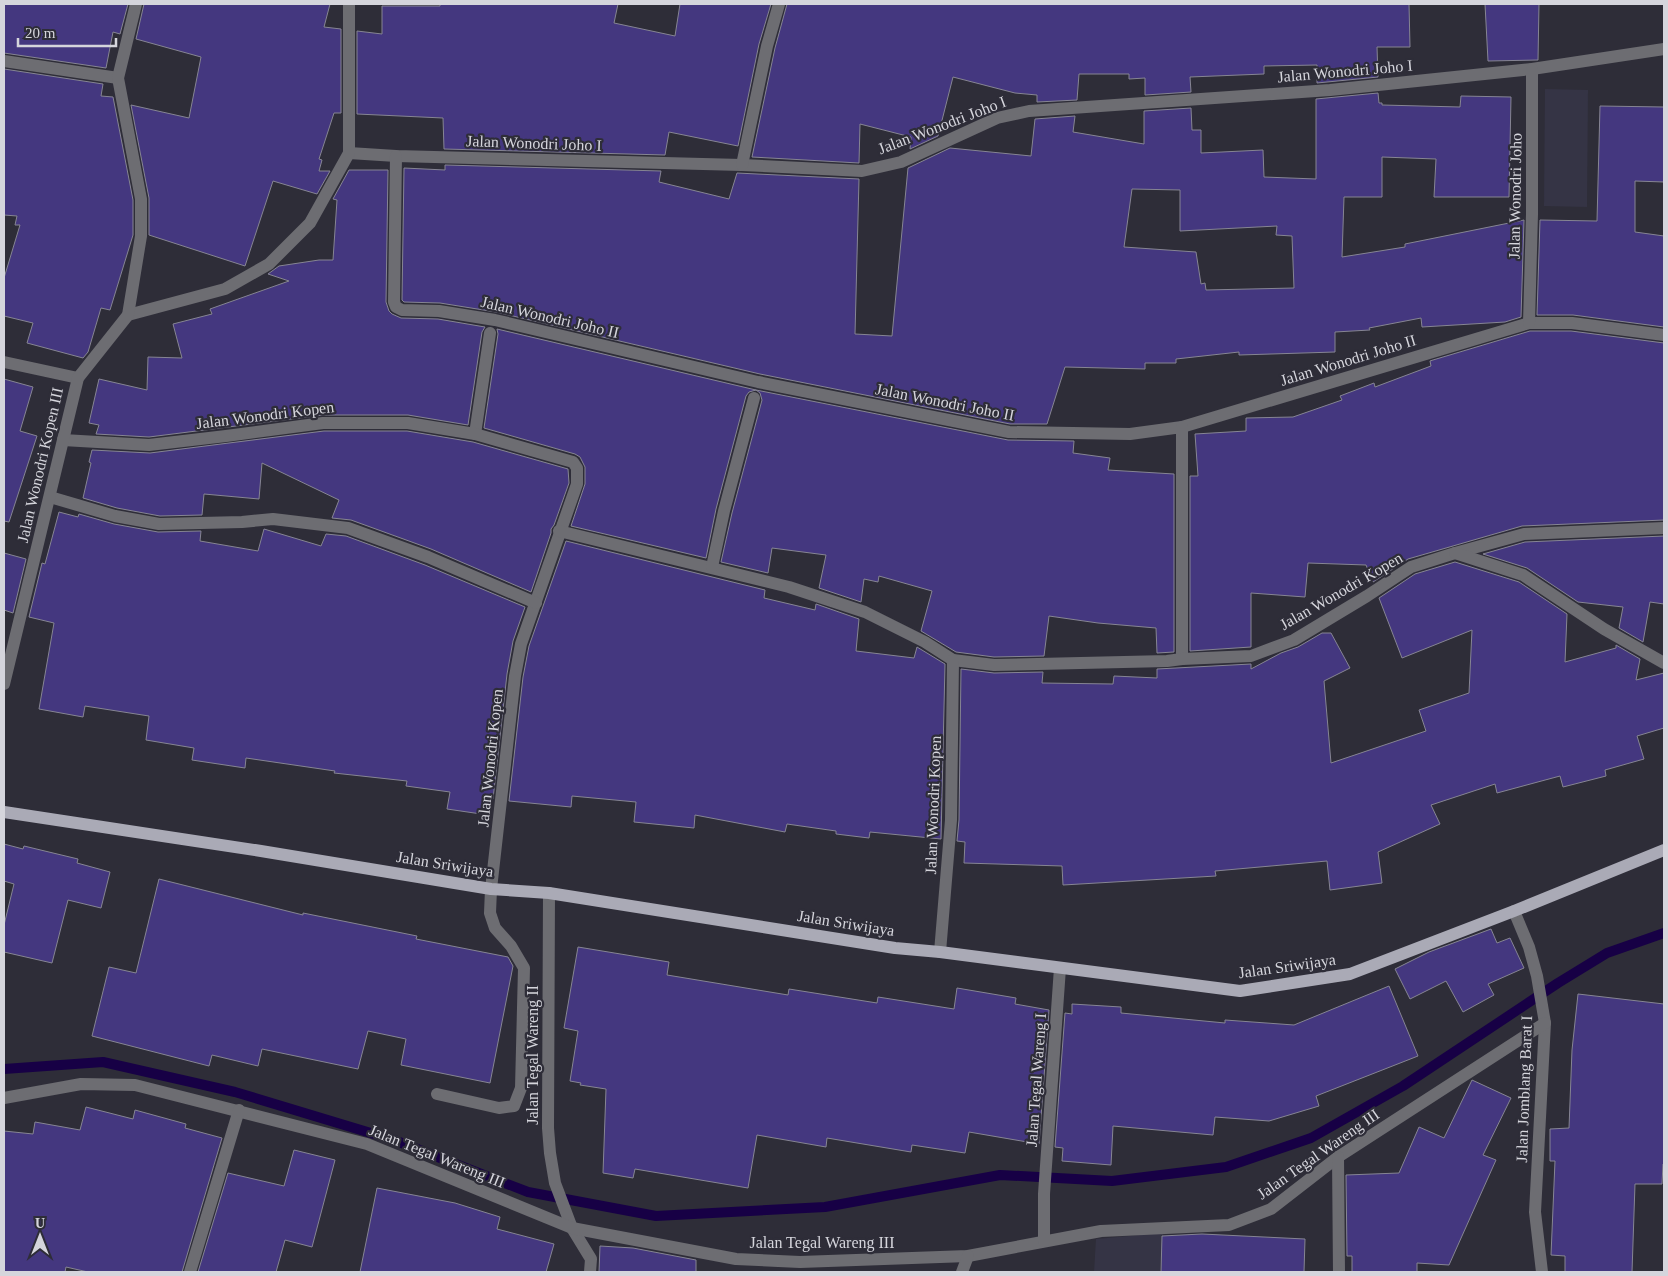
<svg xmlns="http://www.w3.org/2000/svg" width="1668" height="1276" font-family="Georgia,serif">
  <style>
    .built { fill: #353445 }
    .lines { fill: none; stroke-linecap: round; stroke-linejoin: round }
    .stream { stroke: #170045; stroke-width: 10 }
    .building { fill: #44377f; stroke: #868593; fill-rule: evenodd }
    .minor { stroke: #6d6d72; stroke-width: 12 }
    .major { stroke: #aaaab6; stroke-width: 12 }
    .labels { text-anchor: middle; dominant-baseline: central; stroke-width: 4.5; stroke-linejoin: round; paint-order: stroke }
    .street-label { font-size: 16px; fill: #d5d5dc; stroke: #2e2d38 }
  </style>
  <rect width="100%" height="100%" fill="#2e2d38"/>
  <g class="built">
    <polygon points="1545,89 1588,90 1587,207 1544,206"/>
    <polygon points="1163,1233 1160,1272 1094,1272 1096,1239"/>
  </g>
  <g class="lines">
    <polyline class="stream" points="4,1069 103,1062 235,1092 394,1140 528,1192 656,1216 825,1207 1000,1175 1112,1181 1226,1167 1311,1138 1403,1086 1558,983 1607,953 1664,933"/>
  </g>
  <g class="building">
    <polygon points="4,4 128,4 120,34 113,32 106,68 4,53"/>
    <polygon points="144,4 330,4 324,27 341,29 341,113 334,113 319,159 322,160 319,171 330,171 317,194 273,181 245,266 149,235 149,198 131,105 189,118 201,57 136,39"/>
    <polygon points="440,4 618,4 614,23 675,36 680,4 771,4 759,44 738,146 669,132 665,155 444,149 443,118 357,114 357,31 382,34 382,6 440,6"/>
    <polygon points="787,4 1409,4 1410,47 1377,47 1378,77 1317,83 1317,65 1264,66 1264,74 1190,77 1191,92 1145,95 1145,78 1129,79 1129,74 1079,74 1077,100 1037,102 1037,95 1015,93 953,77 938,136 910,149 911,137 860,124 859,163 752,157 775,48"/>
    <polygon points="1485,4 1539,4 1538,60 1488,61"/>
    <polygon points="4,69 103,84 101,96 113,97 133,200 133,235 110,310 101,308 88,352 83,358 27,343 33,323 4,316 4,278 20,225 15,225 17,216 4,215"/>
    <path d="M1378 93 1379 103H1382V105L1460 107 1461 96 1511 97 1509 197H1434L1436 159 1382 157V197H1344L1342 257 1405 247V244L1524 220 1521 317 1505 322 1422 327 1421 318 1369 328 1370 330 1335 332V352L1239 355V352L1176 359V363H1145V369L1065 367 1047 424H1010L760 374 496 312 440 303 404 302 402 300 404 168 445 170V165L661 171 659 182 729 199 737 173 859 179 855 334 892 336 908 168 950 148 1031 156 1035 119 1075 116 1073 132 1144 144V111L1191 108 1192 130H1201V153L1263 150 1264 177 1316 179V99ZM1132 189 1180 190V231L1277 226 1276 235 1292 236 1294 288 1206 290 1205 283 1201 284 1196 252 1124 247Z"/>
    <polygon points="1600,106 1664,107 1664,182 1635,181 1635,232 1664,236 1664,327 1573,315 1537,315 1540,220 1597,221"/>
    <polygon points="349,170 388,170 386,302 389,311 392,314 401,318 438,319 485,327 482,332 468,425 408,415 323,415 149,437 96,434 99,425 89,423 99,379 147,390 148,357 182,358 173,324 212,314 210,309 289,281 268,274 279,266 319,260 333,260 337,200 333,199"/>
    <polygon points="497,329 756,390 1008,440 1074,441 1073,453 1110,458 1108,470 1174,474 1174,652 1157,653 1156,628 1098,623 1049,616 1044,656 994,657 956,652 921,631 932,591 879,576 878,582 864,579 861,602 819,588 826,555 772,548 768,573 721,562 732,513 762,400 760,393 756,390 749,392 746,396 716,509 706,558 571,526 585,484 585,467 580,457 575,454 484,428 498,334"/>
    <polygon points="1530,331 1571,331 1664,343 1664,520 1522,526 1408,559 1373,582 1366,565 1308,563 1305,597 1251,593 1251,647 1190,651 1190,476 1198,476 1195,434 1246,431 1246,418 1293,417 1342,400 1340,396 1374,383 1375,387 1431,366 1430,361 1433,360"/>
    <polygon points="4,379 33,387 20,431 37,436 9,522 4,521"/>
    <polygon points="324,431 407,431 473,442 568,469 569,483 554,525 551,529 551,533 531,592 431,549 351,520 332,518 339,500 262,463 259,499 204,494 202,515 160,516 117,508 83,498 91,463 89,462 92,450 150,453"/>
    <polygon points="59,512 78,517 79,514 114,524 158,532 201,531 200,541 258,551 264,529 321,546 326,534 346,536 425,565 525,607 513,641 507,674 493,799 491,799 488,815 447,809 450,792 406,786 407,781 334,773 335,771 246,758 245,768 192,760 194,748 146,740 149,716 85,706 83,717 39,709 54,623 29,617 42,563 45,564"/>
    <polygon points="1664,536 1664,604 1650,602 1643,642 1619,628 1623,607 1578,602 1527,568 1483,554 1525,542"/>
    <polygon points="566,541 765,590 764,598 815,610 816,604 859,619 856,651 914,658 917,647 945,664 941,839 870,832 869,838 836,834 836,831 787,824 785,832 695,815 694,828 634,822 636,802 572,796 571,807 509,801 523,677 529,646"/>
    <polygon points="4,553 26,559 13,613 4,610"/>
    <polygon points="1455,562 1519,582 1567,614 1565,662 1616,648 1616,645 1640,659 1636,680 1664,673 1664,728 1637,736 1644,759 1605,770 1606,776 1563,787 1560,776 1497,793 1495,784 1431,805 1440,824 1378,852 1382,883 1330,890 1327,861 1215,871 1216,876 1063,885 1062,866 964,863 965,842 957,841 959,820 961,669 994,673 1043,672 1042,683 1113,684 1114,676 1157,678 1157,669 1251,664 1251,669 1281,653 1298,647 1322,633 1331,633 1350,668 1324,681 1331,763 1426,731 1419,710 1469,693 1472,630 1402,658 1379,598 1415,574"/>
    <polygon points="4,844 23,849 24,846 78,859 77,863 110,872 101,908 68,900 52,963 4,952 4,925 14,884 4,881"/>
    <polygon points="159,879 303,915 303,913 417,936 416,939 508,957 513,966 490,1083 401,1065 406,1039 368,1031 358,1069 262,1049 258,1066 212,1055 209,1066 92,1036 109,967 136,973"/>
    <polygon points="1491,929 1497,943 1510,938 1524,968 1488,984 1494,995 1463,1012 1446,981 1410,999 1395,969 1429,952"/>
    <polygon points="578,947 669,962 667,975 788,995 789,989 877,1003 878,997 954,1009 957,988 1016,998 1015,1004 1049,1010 1039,1144 969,1132 965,1153 912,1145 911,1152 827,1138 826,1147 757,1135 748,1188 635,1169 633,1178 603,1173 606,1089 580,1085 581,1083 570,1081 578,1031 564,1028"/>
    <polygon points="1389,986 1418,1056 1316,1096 1319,1106 1269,1121 1215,1117 1213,1135 1113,1126 1111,1165 1062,1161 1063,1148 1055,1147 1065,1013 1072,1014 1072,1004 1121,1007 1121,1013 1225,1023 1225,1020 1294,1025"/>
    <polygon points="1578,994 1664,1004 1664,1164 1663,1164 1662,1184 1635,1184 1632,1272 1565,1272 1565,1256 1551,1255 1555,1161 1550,1161 1550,1129 1569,1128 1572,1050"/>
    <polygon points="1472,1080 1511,1098 1483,1155 1496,1160 1449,1265 1417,1263 1417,1272 1352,1272 1352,1256 1347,1256 1346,1175 1399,1173 1419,1127 1444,1138"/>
    <polygon points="86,1107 133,1119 135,1110 186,1124 185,1128 222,1138 182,1272 88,1272 66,1267 65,1272 4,1272 4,1131 33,1134 35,1122 80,1130"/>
    <polygon points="294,1150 335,1160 312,1247 285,1240 276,1272 198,1272 228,1173 284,1186"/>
    <polygon points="377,1188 455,1203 500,1217 497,1229 554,1244 546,1272 360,1272"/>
    <polygon points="1202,1234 1305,1239 1304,1272 1161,1272 1162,1236"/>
    <polygon points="600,1246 633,1248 696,1260 696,1272 599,1272"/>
  </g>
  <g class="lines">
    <g class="minor">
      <polyline points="4,61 118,78"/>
      <polyline points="349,153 396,156 742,165 862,171 901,162 997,118 1029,111 1330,90 1532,69 1664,49"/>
      <polyline points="396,156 394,302 396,307 402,310 439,311 495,320 758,382 1009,432 1130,434 1182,427 1529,323 1572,323 1664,335"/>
      <polyline points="742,165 767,46 779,4"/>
      <polyline points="128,315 225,289 269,264 310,223 349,153 349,4"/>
      <polyline points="1529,323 1532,214 1532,69"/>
      <polyline points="4,362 78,378"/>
      <polyline points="1182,427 1182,659"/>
      <polyline points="475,434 490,333"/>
      <polyline points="63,440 149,445 226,436 323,423 408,423 475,434 573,462 577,468 577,484 521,644 515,676 491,889 490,913 495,928 511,946 524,968 521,1088 514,1106 499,1108 437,1094"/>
      <polyline points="50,497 115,516 159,524 242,522 273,519 348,528 428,557 536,603"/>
      <polyline points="559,531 789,587 865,612 925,642 953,660 994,665 1167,661 1182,659 1251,656 1294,640 1367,596 1411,567 1455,553 1524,534 1664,528"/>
      <polyline points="1455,553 1523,575 1604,629 1664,663"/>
      <polyline points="712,567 724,511 754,398"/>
      <polyline points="4,684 78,378 128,315 141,236 141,199 118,78 136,4"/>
      <polyline points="549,893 548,1128 550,1153 555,1183 572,1228 591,1259 590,1272"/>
      <polyline points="1514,911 1529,947 1537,976 1545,1023 1535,1212 1542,1272"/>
      <polyline points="940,952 951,820 953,660"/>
      <polyline points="4,1098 81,1084 135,1085 367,1144 572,1228 736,1259 800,1262 968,1256 1101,1231 1229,1225 1271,1209 1338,1157 1545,1023"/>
      <polyline points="1338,1157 1339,1272"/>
      <polyline points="1044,1241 1044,1194 1060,968"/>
      <polyline points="190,1272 239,1110"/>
      <polyline points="962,1272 968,1256"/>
    </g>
    <polyline class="major" points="4,812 261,851 491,889 549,893 895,948 940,952 1240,991 1350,974 1514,911 1664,850"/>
  </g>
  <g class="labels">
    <g class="street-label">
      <text transform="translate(1345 71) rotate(-5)">Jalan Wonodri Joho I</text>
      <text transform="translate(942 125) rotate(-21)">Jalan Wonodri Joho I</text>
      <text transform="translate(534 143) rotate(2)">Jalan Wonodri Joho I</text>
      <text transform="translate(1515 196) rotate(-89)">Jalan Wonodri Joho</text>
      <text transform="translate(550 317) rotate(13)">Jalan Wonodri Joho II</text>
      <text transform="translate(1348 360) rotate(-17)">Jalan Wonodri Joho II</text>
      <text transform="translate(945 402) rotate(11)">Jalan Wonodri Joho II</text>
      <text transform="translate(265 415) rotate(-7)">Jalan Wonodri Kopen</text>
      <text transform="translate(40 465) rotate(-77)">Jalan Wonodri Kopen III</text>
      <text transform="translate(1341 591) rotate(-30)">Jalan Wonodri Kopen</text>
      <text transform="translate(490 758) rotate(-84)">Jalan Wonodri Kopen</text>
      <text transform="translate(933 805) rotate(-88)">Jalan Wonodri Kopen</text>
      <text transform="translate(445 864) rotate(9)">Jalan Sriwijaya</text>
      <text transform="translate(846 923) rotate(9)">Jalan Sriwijaya</text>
      <text transform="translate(1287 966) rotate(-8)">Jalan Sriwijaya</text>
      <text transform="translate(532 1055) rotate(-90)">Jalan Tegal Wareng II</text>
      <text transform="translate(1036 1080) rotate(-86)">Jalan Tegal Wareng I</text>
      <text transform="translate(1524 1089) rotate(-88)">Jalan Jomblang Barat I</text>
      <text transform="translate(1318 1154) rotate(-35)">Jalan Tegal Wareng III</text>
      <text transform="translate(437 1156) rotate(22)">Jalan Tegal Wareng III</text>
      <text x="822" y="1242">Jalan Tegal Wareng III</text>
    </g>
  </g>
  <rect width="1668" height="1276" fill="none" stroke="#d5d5dc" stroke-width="10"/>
  <g transform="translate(40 1236)" stroke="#2e2d38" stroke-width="4" paint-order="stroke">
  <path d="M0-4L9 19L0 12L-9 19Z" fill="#d5d5dc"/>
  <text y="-8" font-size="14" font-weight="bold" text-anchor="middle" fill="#d5d5dc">U</text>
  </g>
  <path d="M18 38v8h98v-8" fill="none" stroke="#d5d5dc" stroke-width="2.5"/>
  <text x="25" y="38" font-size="15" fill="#d5d5dc" stroke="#2e2d38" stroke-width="4" paint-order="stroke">20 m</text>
</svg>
